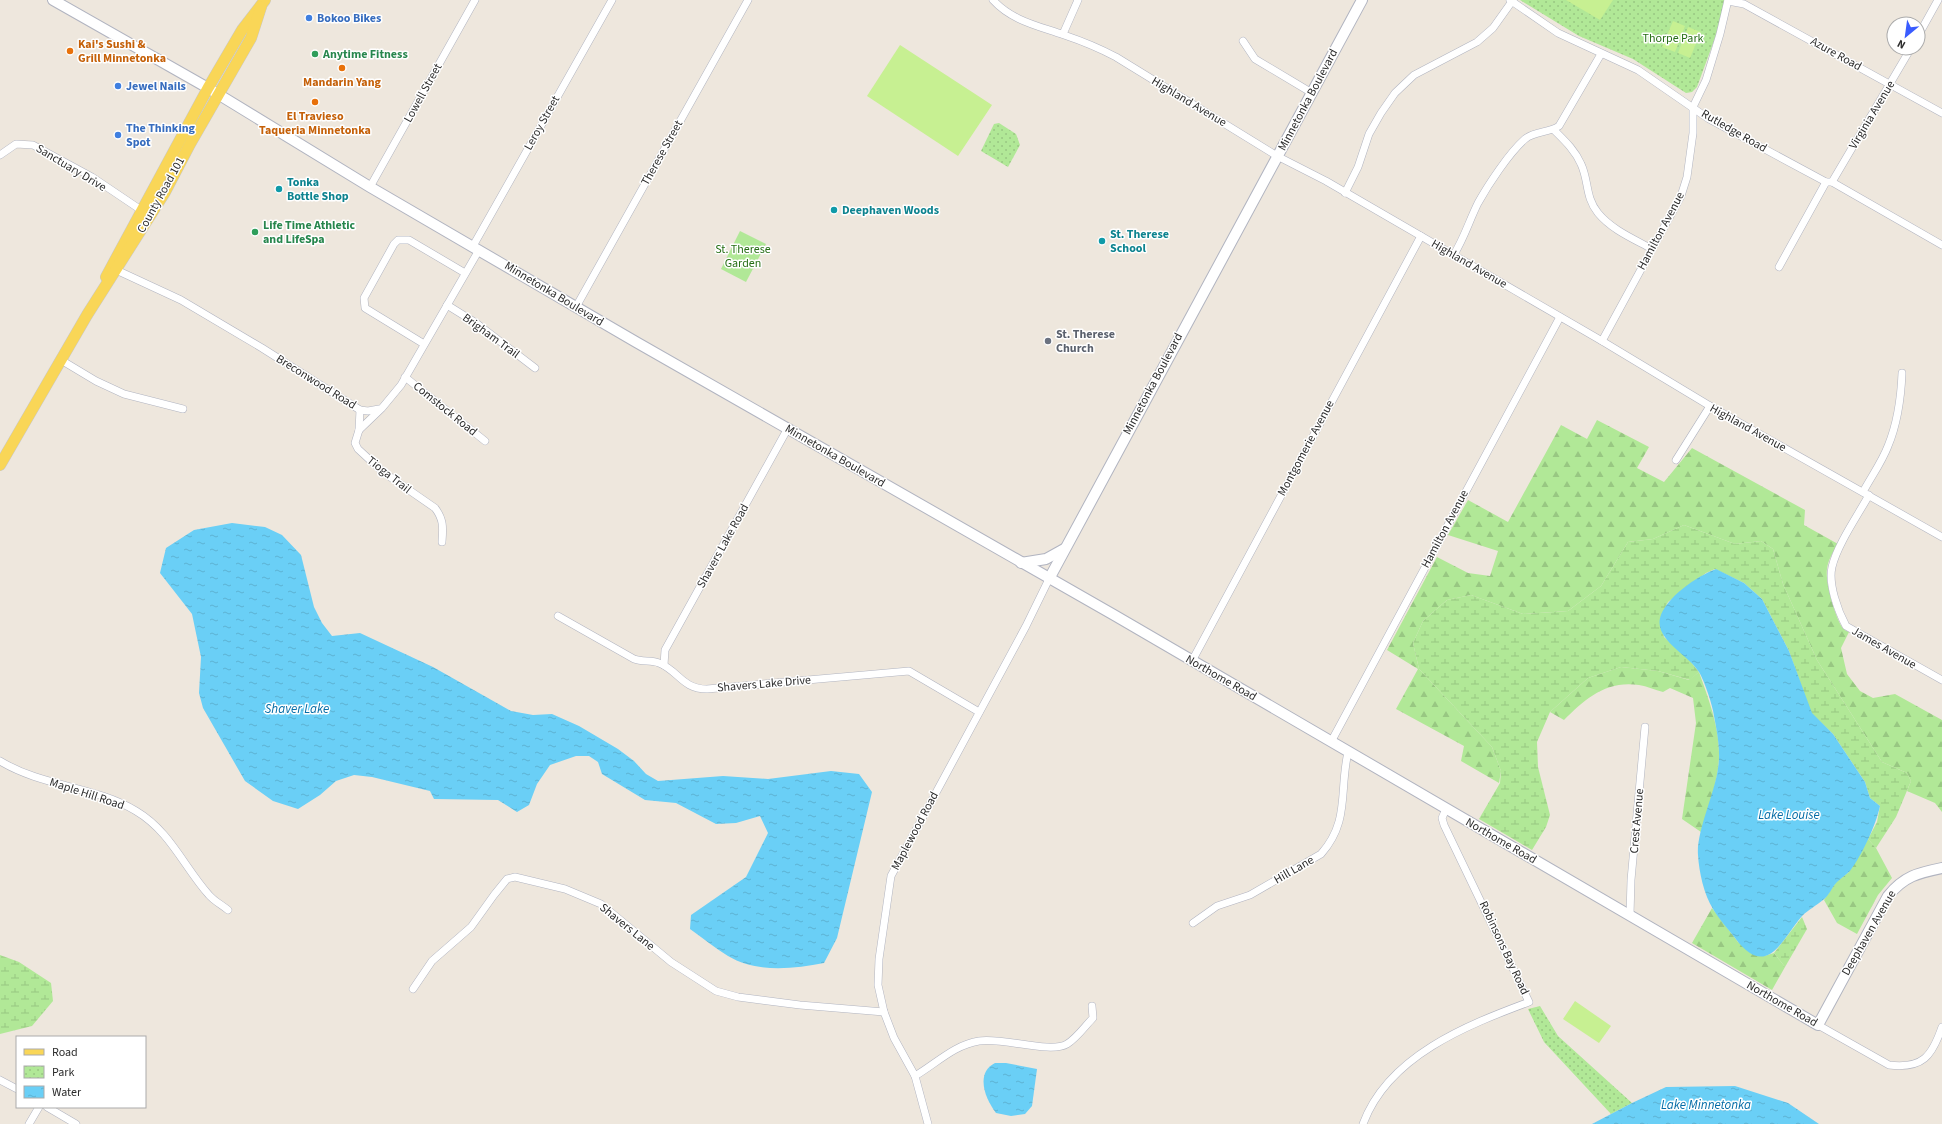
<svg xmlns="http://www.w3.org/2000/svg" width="1942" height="1124" font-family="'Source Sans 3',sans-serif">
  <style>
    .forest { fill: url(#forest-firs) }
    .wetland { fill: url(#wetland-marsh) }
    .park { fill: url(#park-dots) }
    .garden { fill: #b1e897 }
    .pitch { fill: #c7f092 }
    .water { fill: url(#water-ripples) }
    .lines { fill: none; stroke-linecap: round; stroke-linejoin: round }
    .street-casing { stroke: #b1b4c0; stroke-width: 8 }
    .secondary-casing { stroke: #b1b4c0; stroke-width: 12 }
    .primary-casing { stroke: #c8c8c8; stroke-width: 12 }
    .street { stroke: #fff; stroke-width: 7 }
    .secondary { stroke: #fff; stroke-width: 10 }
    .primary { stroke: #f9d657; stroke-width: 11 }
    .shop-dot { fill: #3f7fe0; stroke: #fff; stroke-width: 1.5 }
    .food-dot { fill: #e8710a; stroke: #fff; stroke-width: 1.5 }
    .leisure-dot { fill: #2e9e5b; stroke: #fff; stroke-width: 1.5 }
    .culture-dot { fill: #0f9aa8; stroke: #fff; stroke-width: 1.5 }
    .worship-dot { fill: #6b7280; stroke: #fff; stroke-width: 1.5 }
    .labels { text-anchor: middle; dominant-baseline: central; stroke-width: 3; stroke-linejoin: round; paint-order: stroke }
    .shop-label { font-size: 12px; font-weight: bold; fill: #366cbe; stroke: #fff; text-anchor: start }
    .park-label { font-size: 12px; fill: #276f16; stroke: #fff }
    .food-label { font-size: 12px; font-weight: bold; fill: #c56008; stroke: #fff }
    .leisure-label { font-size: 12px; font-weight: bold; fill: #27864d; stroke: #fff; text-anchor: start }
    .street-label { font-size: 12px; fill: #2c2c2c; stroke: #fff }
    .culture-label { font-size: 12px; font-weight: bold; fill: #0d838f; stroke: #fff; text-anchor: start }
    .worship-label { font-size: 12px; font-weight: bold; fill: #5b616d; stroke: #fff; text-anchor: start }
    .water-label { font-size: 13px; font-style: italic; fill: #056da7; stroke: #fff }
  </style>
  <defs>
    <pattern id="forest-firs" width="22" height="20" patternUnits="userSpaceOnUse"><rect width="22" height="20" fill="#b1e897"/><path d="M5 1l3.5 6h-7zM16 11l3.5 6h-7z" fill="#98c782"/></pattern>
    <pattern id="wetland-marsh" width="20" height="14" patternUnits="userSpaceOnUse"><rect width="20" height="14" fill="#b1e897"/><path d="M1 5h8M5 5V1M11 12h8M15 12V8" fill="none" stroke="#98c782"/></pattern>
    <pattern id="park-dots" width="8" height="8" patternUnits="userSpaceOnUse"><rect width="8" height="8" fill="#b1e897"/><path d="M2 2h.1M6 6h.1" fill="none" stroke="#98c782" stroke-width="1.8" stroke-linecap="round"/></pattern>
    <pattern id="water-ripples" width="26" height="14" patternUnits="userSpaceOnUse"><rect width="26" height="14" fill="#6acff6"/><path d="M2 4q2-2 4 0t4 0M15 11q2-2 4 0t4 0" fill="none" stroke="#5cb2d3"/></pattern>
  </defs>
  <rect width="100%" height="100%" fill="#eee7dd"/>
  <g class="forest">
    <path d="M1597 420 1649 447 1637 468 1664 482 1692 448 1805 510 1804 525 1838 544C1833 552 1828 560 1827 569 1825 582 1835 616 1842 627 1843 629 1846 631 1849 632L1841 648 1847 674 1860 691 1873 698 1895 694 1942 720V812L1935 803 1907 791 1911 781 1907 773 1882 762 1817 660 1783 584 1773 549 1761 541 1735 544 1684 525 1653 539 1628 542 1601 586 1568 611 1523 614 1471 595 1447 600 1423 621 1413 643 1419 669 1492 747 1501 771 1499 783 1461 761 1464 746 1396 709 1418 669 1387 650 1437 557 1468 573 1490 576 1498 551 1448 535 1468 500 1508 522 1561 425 1587 439Z"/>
    <path d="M1621 667 1658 671 1689 680 1699 672C1710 703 1723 736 1718 769 1715 790 1707 811 1701 832L1682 819 1696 723 1693 698 1670 688 1663 692C1655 690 1647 686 1639 685 1606 680 1585 699 1564 720L1550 712 1588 678Z"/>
    <polygon points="1868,839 1876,848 1892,878 1878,895 1857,934 1837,923 1824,900 1836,882 1849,872"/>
    <polygon points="1712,908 1738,942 1764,956 1774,953 1785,967 1772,990 1692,943"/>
  </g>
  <g class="wetland">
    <polygon points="1684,525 1735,544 1761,541 1773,549 1783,584 1817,660 1882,762 1907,773 1911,781 1896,817 1876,848 1868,839 1877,822 1880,806 1870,798 1865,782 1833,734 1811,713 1789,651 1762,599 1744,583 1715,569 1706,573 1668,602 1660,619 1664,637 1686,656 1699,672 1690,680 1658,671 1621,667 1588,678 1550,712 1537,742 1538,767 1550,815 1546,827 1532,850 1479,819 1500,783 1501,771 1492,747 1419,669 1413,643 1423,621 1447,600 1471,595 1523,614 1568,611 1601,586 1628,542 1653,539"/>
    <polygon points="1802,917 1807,929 1785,967 1774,953"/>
    <polygon points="0,955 19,962 51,983 53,1001 32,1026 0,1034"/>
  </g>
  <g class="park">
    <polygon points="1520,0 1726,0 1715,38 1697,87 1692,92 1686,93 1633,59 1579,36"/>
    <polygon points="999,123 1016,134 1020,145 1008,167 981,151 994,124"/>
    <polygon points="1540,1006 1558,1036 1632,1103 1611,1114 1544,1042 1528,1009"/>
  </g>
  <polygon class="garden" points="740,231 766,244 746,282 721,269"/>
  <g class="pitch">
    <polygon points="1566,0 1613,0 1600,20"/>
    <polygon points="1673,21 1685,26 1675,52 1662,47"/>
    <polygon points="1688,27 1701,32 1690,58 1678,53"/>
    <polygon points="900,45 992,105 958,156 867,96"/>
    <polygon points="1575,1001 1611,1026 1599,1043 1563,1019"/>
  </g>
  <g class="water">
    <path d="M232 523 265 527 282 535 301 555 314 607 322 623 332 636 360 633 433 667 511 711 533 715 552 714 579 726 618 749 634 761 646 774 658 781 723 776 768 779 831 771 859 774 872 792 837 938 824 963C792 969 757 973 728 956 715 948 703 938 690 929L691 915 746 877 768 833 760 816 736 823 716 824 676 803 645 800 602 774 598 762 589 756H576L550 765 537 784 529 805 517 812 498 800 434 799 430 791 372 777 354 775 336 781 320 795 298 809 273 801 245 781 203 708 199 693 201 657 192 614 160 573 166 548 194 530Z"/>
    <path d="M1716 569 1744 583 1762 599 1789 651 1812 713 1833 734 1865 782 1870 798 1880 806C1876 825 1862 855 1850 871 1846 875 1841 878 1837 882 1832 887 1829 896 1823 900 1816 906 1809 909 1802 916 1782 939 1767 981 1735 938 1728 929 1719 919 1713 909 1704 895 1699 872 1698 855 1696 832 1715 793 1718 768 1721 752 1717 732 1714 716 1713 706 1704 680 1699 672 1689 655 1655 640 1660 618 1665 598 1697 576 1716 569Z"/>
    <path d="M995 1063H1006L1037 1069 1032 1106 1025 1114 1011 1116 996 1113C985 1099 975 1073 995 1063Z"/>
    <polygon points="1735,1086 1788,1103 1819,1124 1592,1124 1632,1103 1666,1087"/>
  </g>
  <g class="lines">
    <g class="street-casing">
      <g id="street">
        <path d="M993 0C1012 21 1039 26 1064 35 1082 41 1099 48 1116 57L1277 156 1326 181 1602 341 1710 406 1942 537"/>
        <polyline points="1510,0 1558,33 1638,70 1709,119 1826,182 1832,182 1942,245"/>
        <polyline points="1728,1 1744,4 1942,113"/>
        <polyline points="1063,34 1078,0"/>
        <polyline points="1918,36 1938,0"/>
        <polyline points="1243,41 1255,59 1312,93"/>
        <path d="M1554 130C1564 140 1575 150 1581 164 1589 181 1585 197 1598 213 1612 230 1634 239 1652 249"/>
        <polyline points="0,155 16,144 33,145 92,177 141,210"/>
        <polyline points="1832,182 1911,48"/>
        <polyline points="370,187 475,0"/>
        <polyline points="1345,193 1358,167 1369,134 1381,113 1395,93 1414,75 1477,42 1493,28 1513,0"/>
        <polyline points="473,246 612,0"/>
        <path d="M1453 256C1464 239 1469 221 1478 203 1488 185 1509 153 1525 139 1534 131 1549 133 1559 126L1601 54"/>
        <polyline points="1779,267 1826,182"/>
        <polyline points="112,268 181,300 262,348 360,410 368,411 379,409"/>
        <polyline points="447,305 476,323 535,368"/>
        <polyline points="576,307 748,0"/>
        <polyline points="1602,341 1681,196 1687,177 1693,133 1693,107 1706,80 1720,34 1728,0"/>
        <polyline points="424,344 365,308 364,298 394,244 398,240 409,240 465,273"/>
        <polyline points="61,360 96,381 124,394 183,409"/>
        <polyline points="405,377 485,441"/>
        <polyline points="359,430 360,410"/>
        <polyline points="1676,460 1710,406"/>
        <path d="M1863 492C1871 477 1882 462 1888 446 1898 422 1901 398 1902 373"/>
        <path d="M1869 495C1858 515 1837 545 1832 567 1828 584 1838 611 1846 626L1942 680"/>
        <path d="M442 542C443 528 444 520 435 508L383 472 358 449 355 443 359 430 382 408 401 385 479 250"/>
        <path d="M558 616 634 659C642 662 652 660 659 663 679 671 682 689 707 689L909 671 979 712"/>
        <polyline points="1192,661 1421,236"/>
        <polyline points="664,665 665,650 788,428"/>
        <polyline points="1331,742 1560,317"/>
        <path d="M0 761C43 787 95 786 136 811 170 831 184 867 209 895 214 901 222 905 228 910"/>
        <polyline points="1630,915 1631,880 1645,727"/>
        <path d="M1193 923 1217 906 1250 895 1321 854C1350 821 1339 792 1348 752"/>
        <polyline points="413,989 432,961 471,927 494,895 507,879 515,877 565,889 601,904 671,962 716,991 738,997 800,1005 884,1012"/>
        <path d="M1818 1025 1889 1065C1923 1069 1932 1056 1942 1027"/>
        <path d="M915 1076C937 1063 954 1045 979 1041 1003 1037 1050 1054 1067 1044 1077 1038 1085 1026 1093 1018L1092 1006"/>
        <polyline points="0,1080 17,1089"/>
        <polyline points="47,1107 76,1124"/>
        <polyline points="29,1124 39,1107"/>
        <polyline points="928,1124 915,1076 894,1038 884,1012 878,985 879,959 891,876 1026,626 1049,579"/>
        <path d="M1363 1124C1388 1056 1467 1025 1529 1002L1444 825 1442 818 1446 809"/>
      </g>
    </g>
    <g class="secondary-casing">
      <g id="secondary">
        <path d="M53 0 208 88 370 187 636 342 1114 615 1818 1025 1888 896C1904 876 1918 873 1942 868"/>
        <polyline points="1021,563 1046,559 1064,549"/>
        <polyline points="1049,579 1362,0"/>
      </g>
    </g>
    <g class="primary-casing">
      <g id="primary">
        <polyline points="106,277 208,88 242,30 265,0"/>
        <polyline points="0,465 87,315 165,192 190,144 251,38 261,7"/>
      </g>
    </g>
    <use href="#street" class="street"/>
    <use href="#secondary" class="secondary"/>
    <use href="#primary" class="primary"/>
  </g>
  <g class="shop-dot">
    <circle cx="309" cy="18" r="4"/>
    <circle cx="118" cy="86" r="4"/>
    <circle cx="118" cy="135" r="4"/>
  </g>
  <g class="food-dot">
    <circle cx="70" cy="51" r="4"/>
    <circle cx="342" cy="68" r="4"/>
    <circle cx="315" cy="102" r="4"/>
  </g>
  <g class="leisure-dot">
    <circle cx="315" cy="54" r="4"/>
    <circle cx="255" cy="232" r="4"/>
  </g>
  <g class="culture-dot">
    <circle cx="279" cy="189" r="4"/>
    <circle cx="834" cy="210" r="4"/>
    <circle cx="1102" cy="241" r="4"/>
  </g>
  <circle class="worship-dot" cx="1048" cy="341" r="4"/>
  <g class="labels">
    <g class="shop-label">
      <text x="317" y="18">Bokoo Bikes</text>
      <text x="126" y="86">Jewel Nails</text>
      <text x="126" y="128">The Thinking<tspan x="126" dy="14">Spot</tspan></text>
    </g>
    <g class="park-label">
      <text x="1673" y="38">Thorpe Park</text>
      <text x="743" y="249">St. Therese<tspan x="743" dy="14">Garden</tspan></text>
    </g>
    <g class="food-label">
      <text x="78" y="44" text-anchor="start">Kai's Sushi &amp;<tspan x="78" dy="14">Grill Minnetonka</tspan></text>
      <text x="342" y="82">Mandarin Yang</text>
      <text x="315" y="116">El Travieso<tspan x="315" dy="14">Taqueria Minnetonka</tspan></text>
    </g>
    <g class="leisure-label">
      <text x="323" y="54">Anytime Fitness</text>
      <text x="263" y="225">Life Time Athletic<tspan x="263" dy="14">and LifeSpa</tspan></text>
    </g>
    <g class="street-label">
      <text transform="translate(1836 54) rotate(29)">Azure Road</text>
      <text transform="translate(423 93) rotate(-61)">Lowell Street</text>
      <text transform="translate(1308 100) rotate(-62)">Minnetonka Boulevard</text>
      <text transform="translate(1189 102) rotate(31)">Highland Avenue</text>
      <text transform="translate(1872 115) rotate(-59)">Virginia Avenue</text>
      <text transform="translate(542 123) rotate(-61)">Leroy Street</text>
      <text transform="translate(1734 131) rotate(30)">Rutledge Road</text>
      <text transform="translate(662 153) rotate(-61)">Therese Street</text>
      <text transform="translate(71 168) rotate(31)">Sanctuary Drive</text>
      <text transform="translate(161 195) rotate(-61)">County Road 101</text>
      <text transform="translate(1661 231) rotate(-62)">Hamilton Avenue</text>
      <text transform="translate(1469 264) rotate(30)">Highland Avenue</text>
      <text transform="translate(554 294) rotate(31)">Minnetonka Boulevard</text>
      <text transform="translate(491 336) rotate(36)">Brigham Trail</text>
      <text transform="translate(316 382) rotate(32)">Breconwood Road</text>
      <text transform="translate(1153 384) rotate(-62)">Minnetonka Boulevard</text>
      <text transform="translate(445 409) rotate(39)">Comstock Road</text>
      <text transform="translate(1748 428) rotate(29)">Highland Avenue</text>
      <text transform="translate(1306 448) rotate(-62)">Montgomerie Avenue</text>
      <text transform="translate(835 456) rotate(30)">Minnetonka Boulevard</text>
      <text transform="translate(389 475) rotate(38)">Tioga Trail</text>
      <text transform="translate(1445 529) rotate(-62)">Hamilton Avenue</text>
      <text transform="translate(723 546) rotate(-61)">Shavers Lake Road</text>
      <text transform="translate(1884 648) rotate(30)">James Avenue</text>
      <text transform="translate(1221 678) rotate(30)">Northome Road</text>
      <text transform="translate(764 684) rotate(-5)">Shavers Lake Drive</text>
      <text transform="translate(87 794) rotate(18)">Maple Hill Road</text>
      <text transform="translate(1637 821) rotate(-85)">Crest Avenue</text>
      <text transform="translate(915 831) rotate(-62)">Maplewood Road</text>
      <text transform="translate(1501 841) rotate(30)">Northome Road</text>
      <text transform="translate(1294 870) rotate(-30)">Hill Lane</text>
      <text transform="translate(627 927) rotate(39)">Shavers Lane</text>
      <text transform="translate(1869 933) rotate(-60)">Deephaven Avenue</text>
      <text transform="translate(1504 948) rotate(65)">Robinsons Bay Road</text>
      <text transform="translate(1782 1004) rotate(30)">Northome Road</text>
    </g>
    <g class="culture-label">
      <text x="287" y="182">Tonka<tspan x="287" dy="14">Bottle Shop</tspan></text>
      <text x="842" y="210">Deephaven Woods</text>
      <text x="1110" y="234">St. Therese<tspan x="1110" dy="14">School</tspan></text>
    </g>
    <g class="worship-label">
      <text x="1056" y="334">St. Therese<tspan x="1056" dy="14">Church</tspan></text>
    </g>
    <g class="water-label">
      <text x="297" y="709">Shaver Lake</text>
      <text x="1789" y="815">Lake Louise</text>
      <text x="1706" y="1105">Lake Minnetonka</text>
    </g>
  </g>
  <rect x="16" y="1036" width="130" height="72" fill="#ffffff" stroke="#ababab"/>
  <rect x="24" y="1049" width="20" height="6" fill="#f9d657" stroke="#ababab"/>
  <text x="52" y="1056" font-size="12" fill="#2c2c2c">Road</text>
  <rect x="24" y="1066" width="20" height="12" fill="url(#park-dots)" stroke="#ababab"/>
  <text x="52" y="1076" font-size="12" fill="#2c2c2c">Park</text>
  <rect x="24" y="1086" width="20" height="12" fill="url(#water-ripples)" stroke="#ababab"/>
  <text x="52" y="1096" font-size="12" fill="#2c2c2c">Water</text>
  <g transform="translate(1906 36) rotate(209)"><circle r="19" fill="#ffffff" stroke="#ababab"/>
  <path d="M0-3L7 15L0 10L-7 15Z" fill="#3a5cff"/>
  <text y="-6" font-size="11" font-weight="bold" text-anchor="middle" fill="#2c2c2c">N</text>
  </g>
</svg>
